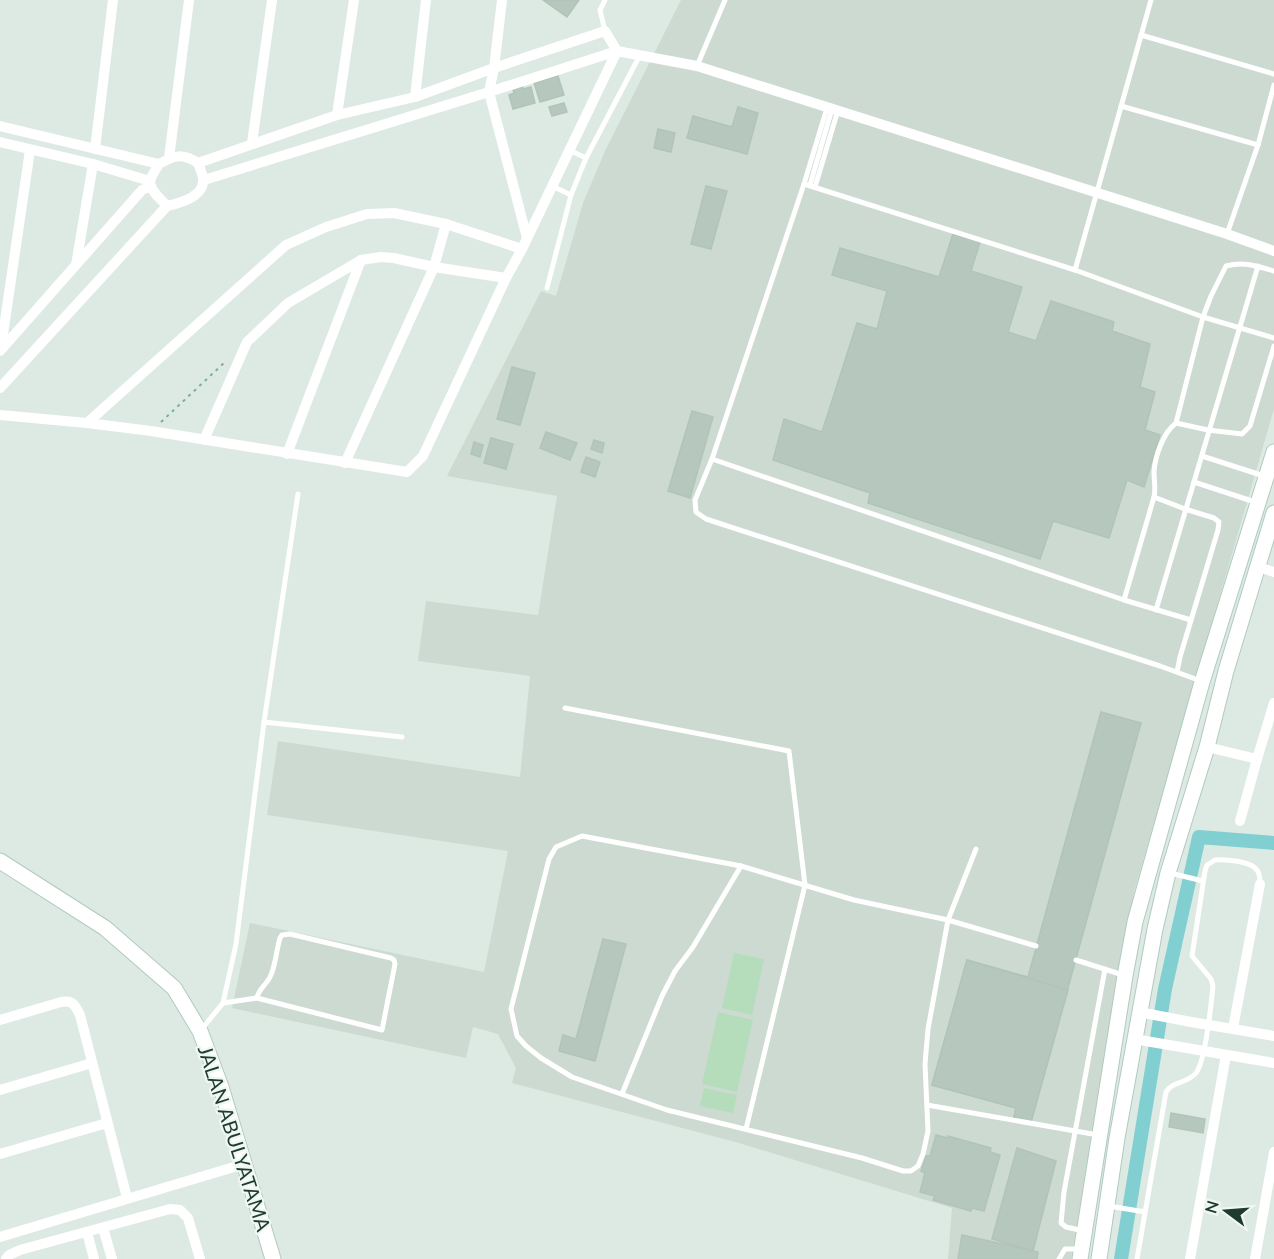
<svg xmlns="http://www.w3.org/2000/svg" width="1274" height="1259" font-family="Lato,sans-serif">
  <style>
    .built { fill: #ccdad2 }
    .green { fill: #b5ddbb }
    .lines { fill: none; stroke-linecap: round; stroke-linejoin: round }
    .canal { stroke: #82cfd2; stroke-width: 14 }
    .building { fill: #b6c8be; stroke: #b0c4b9; stroke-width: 1.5 }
    .secondary-casing { stroke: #b0cabe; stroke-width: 17 }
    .path { stroke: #7caf99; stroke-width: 2; stroke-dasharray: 3 4.5; stroke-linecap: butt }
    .service { stroke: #fff; stroke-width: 5 }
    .minor { stroke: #fff; stroke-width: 10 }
    .secondary { stroke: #fff; stroke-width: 15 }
    .labels { text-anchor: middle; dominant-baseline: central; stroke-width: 4.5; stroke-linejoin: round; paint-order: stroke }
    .street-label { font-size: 20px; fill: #1f3a2f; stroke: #eef7f1 }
  </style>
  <rect width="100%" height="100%" fill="#ddeae3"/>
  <polygon class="built" points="681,0 1274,0 1274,409 1134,892 1071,1259 948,1259 952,1208 739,1143 512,1083 516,1068 498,1034 473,1027 466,1058 232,1008 250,923 484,972 508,851 267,815 278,741 520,777 530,676 418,661 426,601 538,615 557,496 447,476 541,291 556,296 583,203 605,151"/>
  <g class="green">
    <polygon points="734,953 764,959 752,1015 722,1008"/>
    <polygon points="718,1012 753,1020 737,1092 702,1084"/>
    <polygon points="704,1088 737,1095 733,1113 700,1106"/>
  </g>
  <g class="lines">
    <polyline class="canal" points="1121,1259 1165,989 1199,837 1274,843"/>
  </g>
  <g class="building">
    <polygon points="543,0 579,0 567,17"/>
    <polygon points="558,76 564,95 540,102 534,83"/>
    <polygon points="522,84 523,89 531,87 535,103 513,109 509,95 514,93 512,86"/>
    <polygon points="564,103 567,112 552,116 549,107"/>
    <polygon points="738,107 758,113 747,154 687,138 693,116 732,127"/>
    <polygon points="658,129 675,133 671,152 654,148"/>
    <polygon points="706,186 727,191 711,249 691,244"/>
    <polygon points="953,234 980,242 971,271 1022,287 1008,332 1036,341 1051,301 1114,322 1112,331 1150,344 1140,387 1155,392 1145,430 1160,435 1144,487 1127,480 1109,538 1053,521 1040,559 868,503 870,493 773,460 784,419 822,432 857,323 877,329 887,291 832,275 840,248 939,277"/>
    <polygon points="512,367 535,373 520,425 497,419"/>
    <polygon points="692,411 713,417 690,498 668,491"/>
    <polygon points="546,432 577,443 570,460 540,448"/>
    <polygon points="491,438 513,444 506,469 484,463"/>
    <polygon points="594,440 604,443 602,453 591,449"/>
    <polygon points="474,442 483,445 480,457 471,454"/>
    <polygon points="586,457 600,462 595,477 581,472"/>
    <polygon points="1101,712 1141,723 1031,1122 1014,1117 1016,1108 932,1085 967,960 1028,977"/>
    <polygon points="603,939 626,944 595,1061 559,1051 563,1035 576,1039"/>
    <polygon points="967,960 1068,990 1031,1122 1014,1117 1016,1108 932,1085"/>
    <polygon points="1171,1113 1205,1119 1203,1133 1169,1127"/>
    <polygon points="936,1135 948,1138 948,1136 991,1148 990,1152 1000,1155 984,1211 972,1208 971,1211 933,1200 935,1196 920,1192 925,1173 921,1171 926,1156 930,1156"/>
    <polygon points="1017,1148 1056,1161 1033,1251 992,1239"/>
    <polygon points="962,1235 1038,1252 1037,1259 958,1259"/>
  </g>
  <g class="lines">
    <g class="secondary-casing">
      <g id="secondary">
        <polyline points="0,861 105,928 174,988 200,1031 221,1087 273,1259"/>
        <polyline points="1080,1259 1125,976 1135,922 1202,682 1274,452"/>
        <polyline points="1099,1259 1117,1138 1155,929 1168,873 1207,747 1226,671 1274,513"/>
      </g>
    </g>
    <polyline class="path" points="161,422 225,362"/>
    <g class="service">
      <polyline points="605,0 600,10 605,31"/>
      <polyline points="1141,35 1274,74"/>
      <polyline points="697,66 725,0"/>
      <polyline points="1121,106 1258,145"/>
      <polyline points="586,158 640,55"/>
      <polyline points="804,184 827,108"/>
      <polyline points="810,185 832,109"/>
      <polyline points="552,186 571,195"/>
      <polyline points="815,187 838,110"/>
      <polyline points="1227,234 1258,145 1274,85"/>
      <polyline points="1075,270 1151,0"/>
      <polyline points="547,288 571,195 586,158 569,150"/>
      <polyline points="1176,423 1208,430 1242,434 1250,426 1274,346"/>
      <polyline points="1202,456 1264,476"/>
      <polyline points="712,459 695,500 696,512 706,519 1160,666 1201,681"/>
      <polyline points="1194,482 1258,503"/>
      <polyline points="1154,497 1185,509 1214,518 1219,522 1218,530 1180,657 1177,672"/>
      <path d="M1124 600 1154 497C1156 488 1154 481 1154 472 1155 456 1163 433 1176 423L1203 317 1211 296 1226 266C1244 261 1257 266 1274 271"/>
      <polyline points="1156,610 1258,266"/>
      <polyline points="1191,620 1124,600 712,459 804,184 1075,270 1203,317 1274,338"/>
      <polyline points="565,708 789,751 805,885 746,1129"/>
      <polyline points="264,722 402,737"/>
      <polyline points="976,849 948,920 928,1029 925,1064 928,1131 923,1154 918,1166 911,1171 903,1171 862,1158 667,1110 572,1077 541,1058 526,1046 517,1036 511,1009 549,859 556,847 582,836 741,866 854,900 948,920 1036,946"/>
      <polyline points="1170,873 1203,881"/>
      <polyline points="1076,960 1123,975"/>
      <path d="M223 1003 257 998 382 1030 395 964 394 960 391 958 290 934 282 935 280 938C276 951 276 965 270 977 266 985 258 990 257 998"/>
      <polyline points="201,1030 223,1003 236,944 264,722 298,494"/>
      <polyline points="622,1094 662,996 675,971 693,947 741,866"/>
      <polyline points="927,1105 1098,1135"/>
      <polyline points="1109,1206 1145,1212"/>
      <polyline points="1084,1231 1066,1227 1061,1223 1064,1192 1105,969"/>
      <polyline points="1059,1259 1065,1249 1081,1249"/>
      <path d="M1137 1259 1166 1092C1172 1081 1187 1084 1196 1073 1206 1060 1211 1005 1213 986L1211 979 1192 956 1205 871 1207 865 1215 860C1225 859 1251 861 1257 870 1260 874 1260 879 1260 884"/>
    </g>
    <g class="minor">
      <polyline points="502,0 494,68 489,92 527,238"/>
      <polyline points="415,97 426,0"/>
      <polyline points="337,115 354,0"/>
      <path d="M0 126 159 164C175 155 182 153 198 163L337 115 415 97 494 68 605 31 617 51"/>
      <polyline points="0,142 93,164 150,181"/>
      <polyline points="252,143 272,0"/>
      <polyline points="95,149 113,0"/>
      <polyline points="169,158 189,0"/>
      <path d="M159 164C156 169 151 176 150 182 150 191 162 200 167 206"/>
      <polyline points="204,180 489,92 617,51 697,66 1227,234 1274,251"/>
      <polyline points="76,265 93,164"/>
      <polyline points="1,348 30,150"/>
      <polyline points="0,351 142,190 151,186"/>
      <path d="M0 388 167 206C180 203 202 197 203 182 204 176 200 169 198 163"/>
      <polyline points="0,415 87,423 151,431 407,472 423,456 506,278 522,249 617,51"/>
      <polyline points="87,423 286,245 326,227 367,214 394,213 446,224 522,249"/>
      <polyline points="204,440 247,342 288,303 361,260 381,257 394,258 434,267 506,278"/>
      <polyline points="287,454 361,260"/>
      <polyline points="345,463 434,267 446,224"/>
      <polyline points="1258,567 1274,572"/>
      <polyline points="1207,747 1257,759"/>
      <polyline points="1240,821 1257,759 1274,703"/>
      <polyline points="1139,1012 1191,1022 1274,1036"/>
      <path d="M0 1020 61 1002C73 1000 75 1005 80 1015L127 1198"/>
      <polyline points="1233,1028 1260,884"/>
      <polyline points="1134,1039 1274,1063"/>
      <polyline points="0,1090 92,1063"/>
      <polyline points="0,1154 107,1123"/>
      <polyline points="103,1228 112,1259"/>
      <polyline points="87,1232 94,1259"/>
      <polyline points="0,1237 244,1164"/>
      <polyline points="6,1259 9,1255 20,1250 170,1209 180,1210 188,1218 200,1259"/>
      <polyline points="1190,1259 1226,1055"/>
      <polyline points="1255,1259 1274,1152"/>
    </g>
    <use href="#secondary" class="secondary"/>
  </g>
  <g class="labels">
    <g class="street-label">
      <text transform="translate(235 1138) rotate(72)">JALAN ABULYATAMA</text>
    </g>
  </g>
  <g transform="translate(1226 1211) rotate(286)" stroke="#eef7f1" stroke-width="4.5" paint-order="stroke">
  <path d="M0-4.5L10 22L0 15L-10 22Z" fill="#1f3a2f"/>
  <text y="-9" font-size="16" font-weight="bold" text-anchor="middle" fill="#1f3a2f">N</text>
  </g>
</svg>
